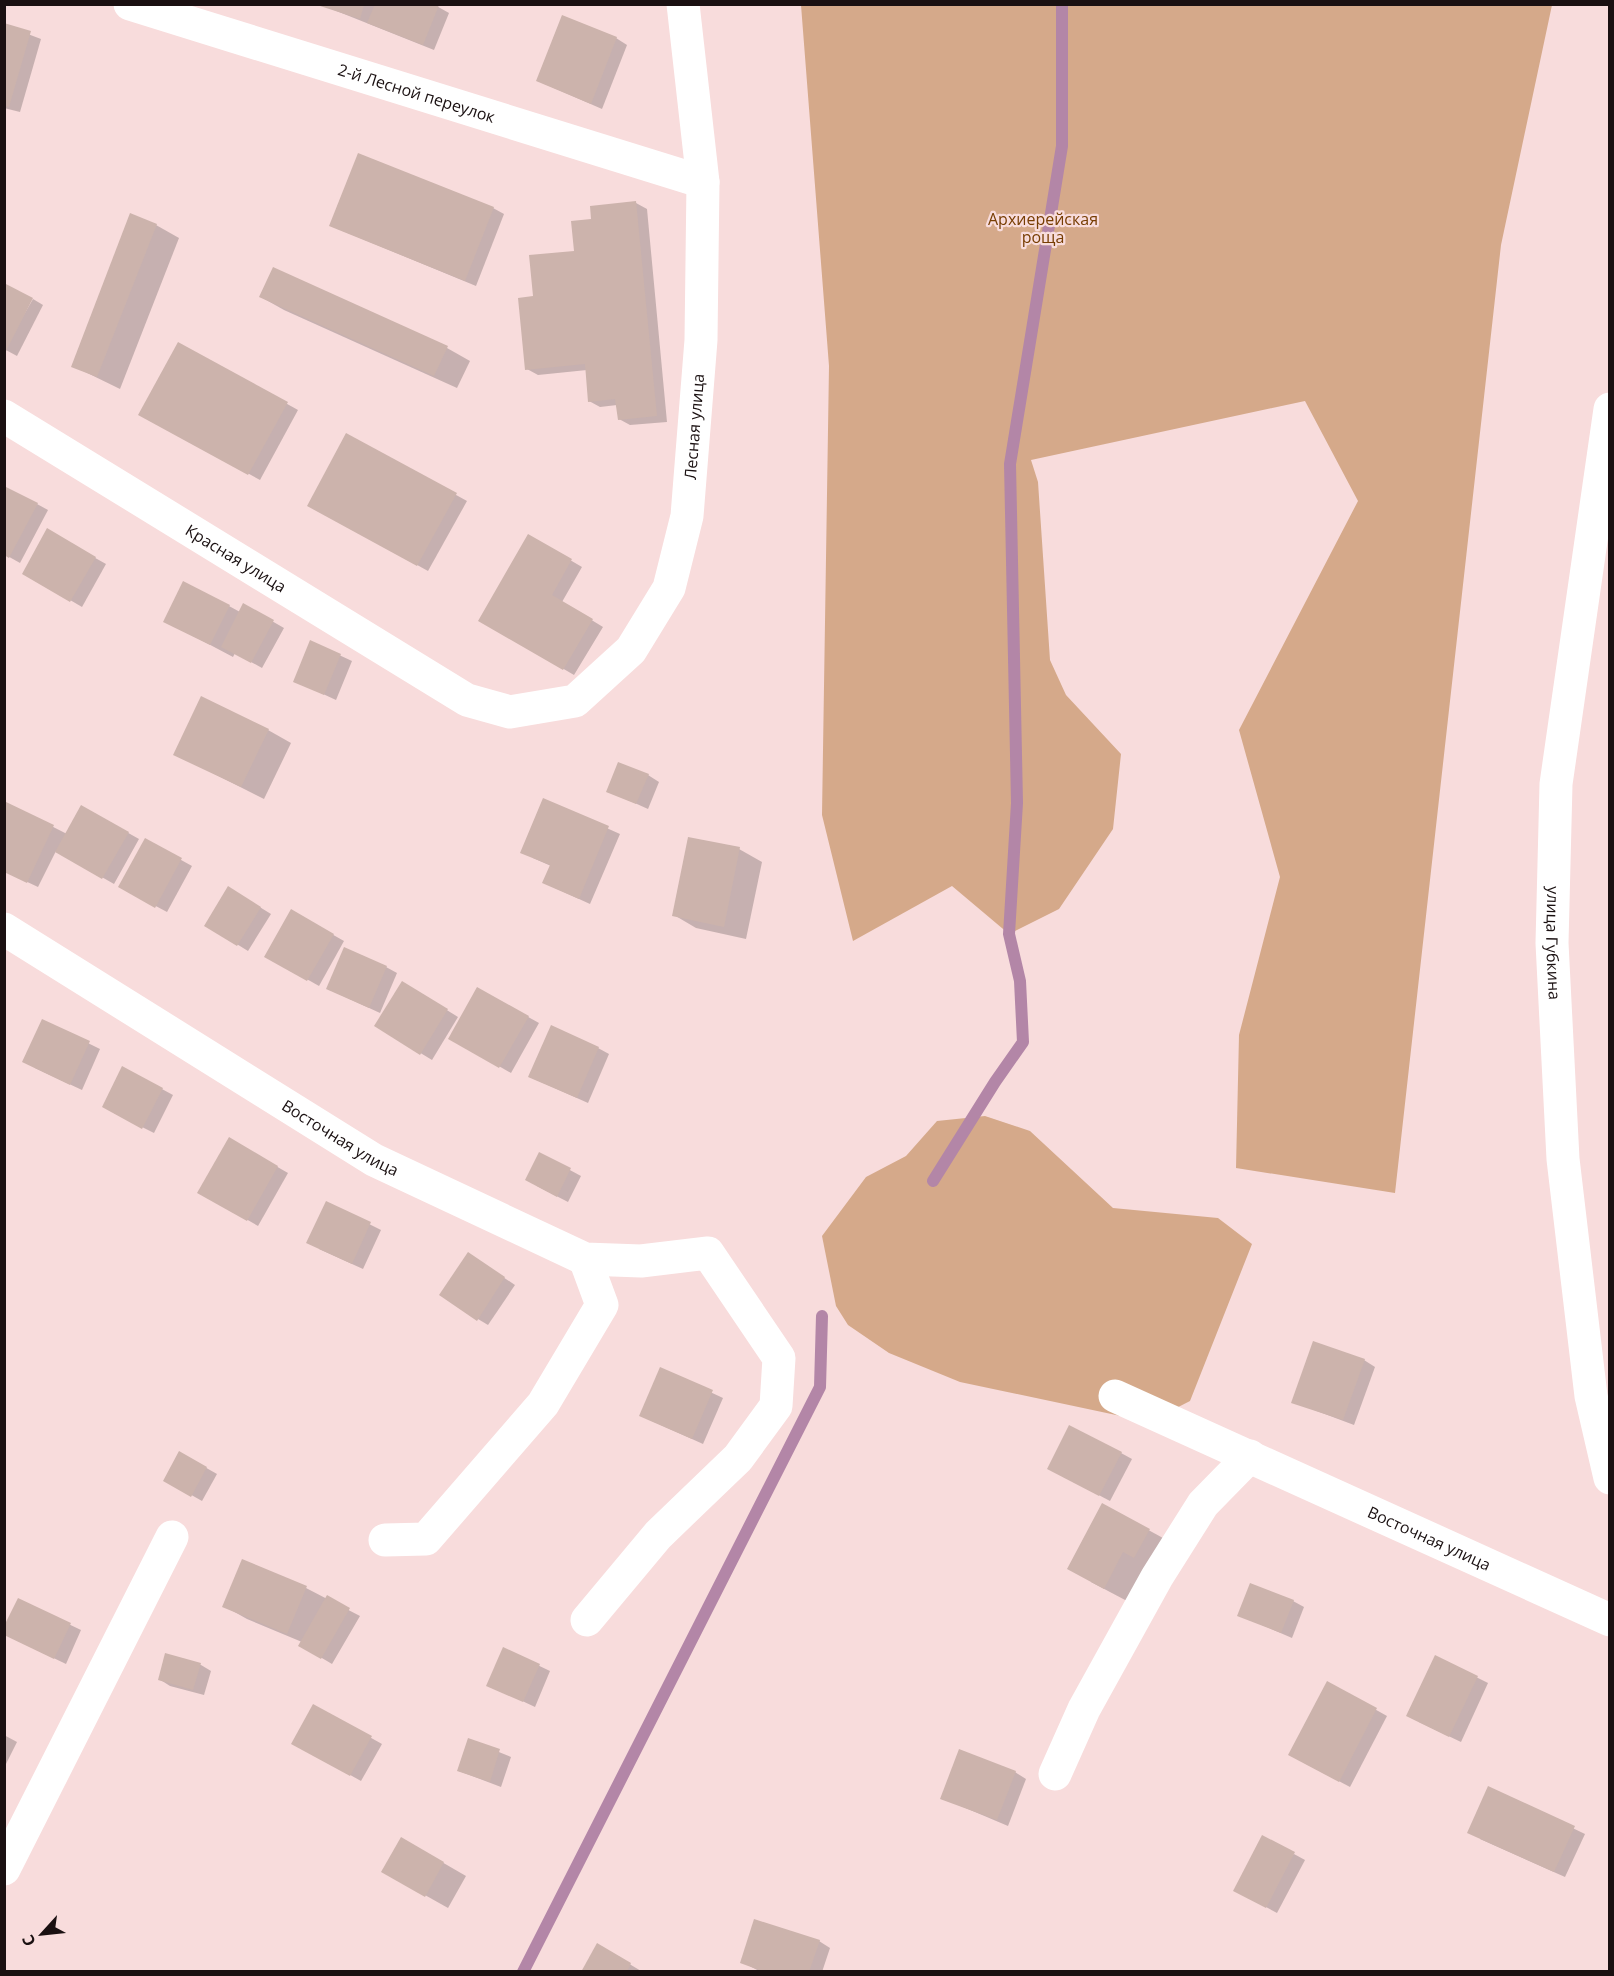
<svg xmlns="http://www.w3.org/2000/svg" width="1614" height="1976" font-family="'Open Sans',sans-serif">
  <style>
    .green { fill: #d5a98a }
    .shadow { fill: #0003 }
    .lines { fill: none; stroke-linecap: round; stroke-linejoin: round }
    .stream { stroke: #b386a7; stroke-width: 12 }
    .building { fill: #ccb3ac }
    .minor { stroke: #fff; stroke-width: 33 }
    .major { stroke: #fff; stroke-width: 33 }
    .labels { text-anchor: middle; dominant-baseline: central; stroke-width: 4.5; stroke-linejoin: round; paint-order: stroke }
    .street-label { font-size: 16px; fill: #1a1011; stroke: #f8dcdc }
    .park-label { font-size: 16px; fill: #773d03; stroke: #f8dcdc }
  </style>
  <rect width="100%" height="100%" fill="#f8dcdc"/>
  <g class="green">
    <polygon points="801,5 1552,5 1501,245 1395,1193 1236,1168 1239,1035 1280,877 1239,730 1358,501 1305,401 1031,460 1038,482 1050,660 1066,695 1121,754 1113,829 1059,909 1009,934 952,886 853,941 822,815 829,366"/>
    <polygon points="985,1116 1030,1131 1113,1208 1218,1218 1252,1244 1190,1401 1149,1422 960,1382 889,1353 848,1325 836,1306 822,1236 866,1177 906,1156 937,1121"/>
  </g>
  <g class="shadow">
    <polygon points="319,4 433,4 449,13 434,50"/>
    <polygon points="4,25 41,39 20,112 4,108"/>
    <polygon points="616,38 627,45 602,109 538,81"/>
    <polygon points="636,203 647,209 667,422 630,425 619,419 617,405 600,407 589,401 587,370 538,375 527,369 534,298 576,252 593,220"/>
    <polygon points="493,208 504,214 476,286 331,226"/>
    <polygon points="156,225 179,238 120,389 73,366"/>
    <polygon points="261,297 447,348 470,361 457,388 284,310"/>
    <polygon points="33,299 43,305 17,356 4,349"/>
    <polygon points="179,344 298,410 260,480 140,414"/>
    <polygon points="347,435 467,501 428,571 309,505"/>
    <polygon points="37,504 48,510 20,563 4,554"/>
    <polygon points="47,531 106,564 82,607 24,573"/>
    <polygon points="529,536 582,567 562,602 603,627 574,675 480,620"/>
    <polygon points="244,605 284,628 262,668 235,653 233,657 165,621 229,606 240,612"/>
    <polygon points="311,642 352,661 336,700 295,681"/>
    <polygon points="268,730 291,743 264,799 175,754"/>
    <polygon points="648,775 659,782 648,809 608,791"/>
    <polygon points="544,800 620,834 590,904 555,888 551,866 533,858"/>
    <polygon points="4,802 67,834 82,807 139,839 114,884 56,851 38,887 4,871"/>
    <polygon points="145,840 192,866 167,912 120,887"/>
    <polygon points="739,849 762,862 746,939 696,928 674,915"/>
    <polygon points="229,888 271,914 248,951 206,925"/>
    <polygon points="291,911 344,941 319,986 266,956"/>
    <polygon points="386,967 397,973 380,1013 328,989"/>
    <polygon points="413,989 458,1017 432,1060 376,1026"/>
    <polygon points="478,989 539,1023 511,1073 450,1038"/>
    <polygon points="43,1021 100,1049 82,1090 35,1068"/>
    <polygon points="598,1048 609,1054 588,1103 530,1077"/>
    <polygon points="123,1068 173,1095 154,1133 114,1113"/>
    <polygon points="229,1139 288,1173 258,1226 199,1192"/>
    <polygon points="540,1154 581,1176 568,1202 537,1186"/>
    <polygon points="327,1203 381,1230 363,1269 319,1249"/>
    <polygon points="479,1261 515,1285 488,1325 478,1319"/>
    <polygon points="1364,1360 1375,1367 1354,1425 1293,1402"/>
    <polygon points="661,1369 723,1398 703,1444 652,1421"/>
    <polygon points="180,1453 217,1474 202,1501 165,1480"/>
    <polygon points="1121,1453 1132,1459 1110,1501 1059,1474"/>
    <polygon points="1103,1505 1172,1543 1127,1601 1091,1582"/>
    <polygon points="306,1588 360,1616 332,1664 300,1645 302,1642 247,1619 224,1606"/>
    <polygon points="18,1600 81,1630 66,1664 14,1639"/>
    <polygon points="1293,1601 1304,1607 1292,1638 1239,1615"/>
    <polygon points="504,1649 550,1671 535,1707 488,1685"/>
    <polygon points="166,1655 201,1665 211,1671 204,1695 170,1686 159,1679"/>
    <polygon points="1436,1657 1488,1683 1461,1742 1419,1722"/>
    <polygon points="1328,1683 1387,1716 1350,1787 1301,1761"/>
    <polygon points="314,1706 382,1744 361,1781 293,1743"/>
    <polygon points="4,1735 17,1742 4,1768"/>
    <polygon points="469,1740 511,1757 501,1787 459,1771"/>
    <polygon points="1015,1772 1026,1779 1008,1826 942,1798"/>
    <polygon points="1489,1788 1585,1834 1565,1877 1480,1839"/>
    <polygon points="402,1839 466,1876 448,1908 384,1872"/>
    <polygon points="1294,1854 1305,1860 1277,1913 1235,1890"/>
    <polygon points="819,1941 830,1948 822,1972 761,1972 742,1962"/>
    <polygon points="598,1945 641,1971 641,1972 583,1972"/>
  </g>
  <g class="lines">
    <g class="stream">
      <polyline points="933,1181 995,1082 1023,1042 1020,981 1009,934 1017,803 1010,464 1062,146 1062,4"/>
      <polyline points="523,1972 820,1387 822,1316"/>
    </g>
  </g>
  <g class="building">
    <polygon points="375,4 437,4 439,5 423,45 367,23"/>
    <polygon points="317,5 364,5 360,19"/>
    <polygon points="562,15 617,37 591,104 536,81"/>
    <polygon points="4,23 31,31 9,107 4,106"/>
    <polygon points="358,153 494,207 465,281 329,226"/>
    <polygon points="636,201 657,416 618,420 615,399 588,402 585,364 525,370 518,298 533,296 529,255 574,251 571,221 591,219 590,206"/>
    <polygon points="130,213 157,224 97,377 71,367"/>
    <polygon points="273,267 448,346 434,376 259,297"/>
    <polygon points="4,283 33,298 6,351 4,350"/>
    <polygon points="178,342 288,402 248,475 138,415"/>
    <polygon points="346,433 457,493 417,566 307,506"/>
    <polygon points="4,486 38,503 9,558 4,555"/>
    <polygon points="47,528 96,557 70,602 22,574"/>
    <polygon points="528,534 572,559 552,595 593,619 563,670 478,621"/>
    <polygon points="183,581 230,605 210,645 163,622"/>
    <polygon points="243,603 274,620 251,663 221,647"/>
    <polygon points="310,640 341,654 324,695 293,682"/>
    <polygon points="201,696 269,729 241,787 173,755"/>
    <polygon points="618,762 649,774 636,804 606,792"/>
    <polygon points="543,798 609,826 579,899 542,883 550,865 520,853"/>
    <polygon points="4,801 54,825 27,883 4,872"/>
    <polygon points="81,805 129,832 102,879 55,852"/>
    <polygon points="688,837 740,847 724,927 672,916"/>
    <polygon points="145,838 182,858 155,908 118,887"/>
    <polygon points="228,886 261,907 237,946 204,926"/>
    <polygon points="291,909 334,934 307,981 264,957"/>
    <polygon points="344,947 387,966 369,1008 326,989"/>
    <polygon points="402,981 448,1009 420,1055 374,1026"/>
    <polygon points="477,987 529,1016 499,1068 448,1039"/>
    <polygon points="42,1019 90,1041 70,1085 22,1062"/>
    <polygon points="551,1025 599,1047 577,1098 528,1077"/>
    <polygon points="122,1066 163,1088 142,1129 102,1107"/>
    <polygon points="229,1137 278,1166 247,1221 197,1193"/>
    <polygon points="539,1152 571,1168 557,1197 525,1180"/>
    <polygon points="326,1201 371,1222 352,1264 306,1243"/>
    <polygon points="468,1252 505,1277 477,1321 439,1295"/>
    <polygon points="1313,1341 1365,1359 1343,1420 1291,1403"/>
    <polygon points="660,1367 713,1390 692,1439 639,1416"/>
    <polygon points="1069,1425 1122,1452 1099,1496 1047,1469"/>
    <polygon points="179,1451 207,1467 191,1497 163,1481"/>
    <polygon points="1102,1503 1150,1529 1134,1558 1123,1552 1104,1589 1067,1569"/>
    <polygon points="242,1559 307,1586 287,1634 222,1607"/>
    <polygon points="1250,1583 1294,1600 1281,1633 1237,1616"/>
    <polygon points="327,1595 350,1608 321,1659 298,1646"/>
    <polygon points="18,1598 71,1623 54,1659 4,1635 4,1626"/>
    <polygon points="503,1647 540,1664 523,1702 486,1686"/>
    <polygon points="165,1653 201,1663 193,1690 158,1680"/>
    <polygon points="1435,1655 1478,1676 1449,1737 1406,1716"/>
    <polygon points="1327,1681 1377,1708 1339,1782 1288,1755"/>
    <polygon points="313,1704 372,1736 350,1776 291,1744"/>
    <polygon points="468,1738 500,1749 490,1782 457,1771"/>
    <polygon points="959,1749 1016,1771 997,1820 940,1799"/>
    <polygon points="1488,1786 1575,1826 1554,1872 1467,1833"/>
    <polygon points="1262,1835 1295,1852 1266,1908 1233,1891"/>
    <polygon points="401,1837 444,1862 425,1897 381,1872"/>
    <polygon points="754,1919 820,1940 809,1972 765,1972 740,1963"/>
    <polygon points="597,1943 631,1963 627,1972 581,1972"/>
  </g>
  <g class="lines">
    <g class="minor">
      <path id="s1" d="M130 4 703 182"/>
      <path id="s2" d="M4 416 467 700 510 712 575 701 631 650 669 588 687 516 701 340 703 182 683 4"/>
      <path id="s3" d="M4 929 374 1160 585 1259 641 1261 708 1253 779 1358 776 1406 738 1458 658 1535 587 1620"/>
      <path id="s4" d="M1115 1396 1610 1620"/>
      <polyline points="385,1540 426,1539 543,1404 602,1305 585,1259"/>
      <polyline points="1055,1774 1084,1709 1157,1577 1203,1504 1250,1456"/>
      <polyline points="4,1869 172,1537"/>
    </g>
    <path class="major" id="s5" d="M1610 409 1556 784 1552 943 1563 1159 1591 1396 1610 1478"/>
  </g>
  <g class="labels">
    <g class="street-label">
      <text stroke="none"><textPath href="#s1" startOffset="300">2-й Лесной переулок</textPath></text>
      <text stroke="none"><textPath href="#s2" startOffset="966">Лесная улица</textPath></text>
      <text stroke="none"><textPath href="#s2" startOffset="272">Красная улица</textPath></text>
      <text stroke="none"><textPath href="#s5" startOffset="538">улица Губкина</textPath></text>
      <text stroke="none"><textPath href="#s3" startOffset="396">Восточная улица</textPath></text>
      <text stroke="none"><textPath href="#s4" startOffset="345">Восточная улица</textPath></text>
    </g>
    <g class="park-label">
      <text x="1043" y="219">Архиерейская<tspan x="1043" dy="18">роща</tspan></text>
    </g>
  </g>
  <rect width="1614" height="1976" fill="none" stroke="#1a1011" stroke-width="12"/>
  <g transform="translate(42 1934) rotate(243)" stroke="#f8dcdc" stroke-width="4.5" paint-order="stroke">
  <path d="M0-4.5L10 22L0 15L-10 22Z" fill="#1a1011"/>
  <text y="-9" font-size="16" font-weight="bold" text-anchor="middle" fill="#1a1011">С</text>
  </g>
</svg>
